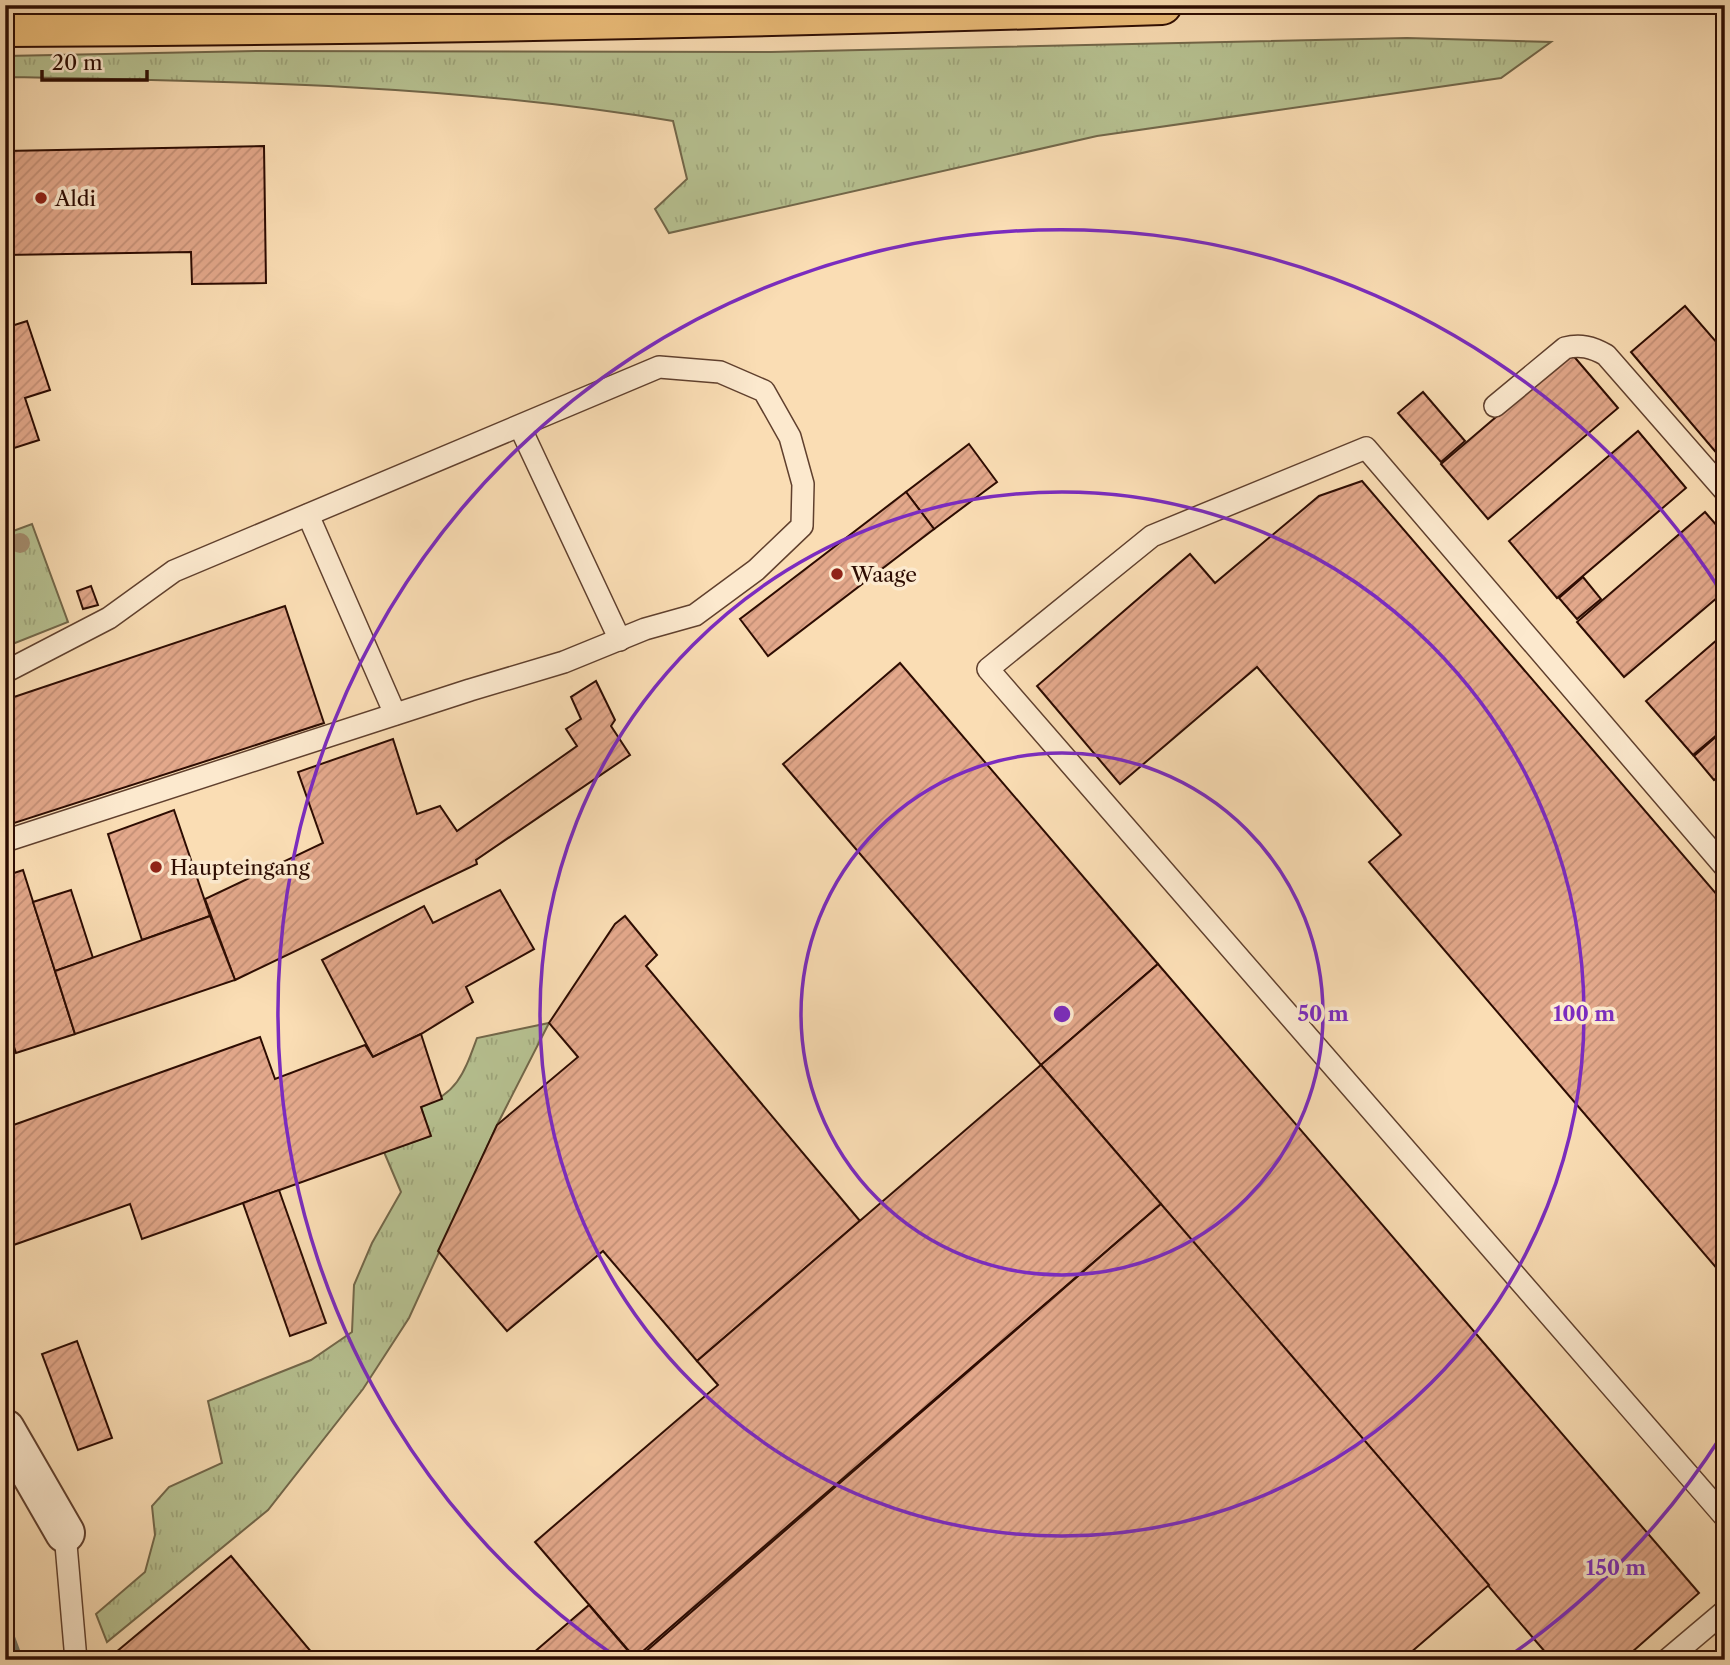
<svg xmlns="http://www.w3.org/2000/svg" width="1730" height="1665" font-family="'Libre Caslon Text',serif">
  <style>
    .grass { fill: url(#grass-tufts); stroke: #72674a; stroke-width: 2 }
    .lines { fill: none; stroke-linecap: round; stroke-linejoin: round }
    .stream { stroke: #717669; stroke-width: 10 }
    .building { fill: url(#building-hatch); stroke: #2d0c02; stroke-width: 2 }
    .lane-casing { stroke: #60402e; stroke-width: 24 }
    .street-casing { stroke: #60402e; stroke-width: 42 }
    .highway-casing { stroke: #2d0c02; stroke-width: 42 }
    .lane { stroke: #fce9ce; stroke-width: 21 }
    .street { stroke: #fce9ce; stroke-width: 38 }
    .highway { stroke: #edbe7a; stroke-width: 38 }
    .tree { fill: #a48d6e }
    .ring { fill: none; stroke: #7b2cbf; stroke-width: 3.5 }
    .poi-dot { fill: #8f2418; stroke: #fce9ce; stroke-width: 2.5 }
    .labels { text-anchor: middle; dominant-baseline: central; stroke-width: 7; stroke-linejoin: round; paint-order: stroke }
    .poi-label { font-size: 21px; fill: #2d0c02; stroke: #fce9ce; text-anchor: start }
    .centre { fill: #7b2cbf; stroke: #fce9ce; stroke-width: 3.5 }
    .ring-label { font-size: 21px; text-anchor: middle; font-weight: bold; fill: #7b2cbf; stroke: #fce9ce; stroke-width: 7; stroke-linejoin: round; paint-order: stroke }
  </style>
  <defs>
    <pattern id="grass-tufts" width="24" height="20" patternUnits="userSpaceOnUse" patternTransform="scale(1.75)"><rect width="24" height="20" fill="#b7c292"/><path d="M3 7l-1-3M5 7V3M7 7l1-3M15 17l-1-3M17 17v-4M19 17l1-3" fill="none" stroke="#9ea67c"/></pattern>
    <pattern id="building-hatch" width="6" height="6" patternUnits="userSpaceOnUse" patternTransform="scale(1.75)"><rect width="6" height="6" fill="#e3a88b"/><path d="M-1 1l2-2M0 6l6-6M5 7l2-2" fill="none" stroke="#c38f76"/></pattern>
  </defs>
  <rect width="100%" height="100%" fill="#faddb4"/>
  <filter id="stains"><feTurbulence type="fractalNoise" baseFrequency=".00286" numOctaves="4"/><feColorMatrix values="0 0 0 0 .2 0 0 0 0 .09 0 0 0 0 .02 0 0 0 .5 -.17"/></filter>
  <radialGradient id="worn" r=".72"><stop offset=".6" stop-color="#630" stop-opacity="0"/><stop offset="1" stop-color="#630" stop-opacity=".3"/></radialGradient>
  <g class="grass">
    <path d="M1407 38 1551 42 1501 78 1097 136 669 233 655 209 687 179 673 121C452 84 228 81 5 77V56L259 51 771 52Z"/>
    <polygon points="32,524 68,622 5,647 5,534"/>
    <path d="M549 1023 497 1125 409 1318 363 1389 268 1510 107 1642 96 1614 145 1572 155 1535 152 1506 169 1487 222 1463 208 1401 311 1360 352 1332 354 1285 372 1243 401 1192 384 1152 430 1136 421 1107C458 1093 464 1073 477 1038Z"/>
  </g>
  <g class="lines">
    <polyline class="stream" points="5,1624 15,1651"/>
  </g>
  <g class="building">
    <polygon points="264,146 266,283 192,284 191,252 5,255 5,151"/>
    <polygon points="1685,306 1725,352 1725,463 1631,352"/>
    <polygon points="27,321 50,390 25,398 39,440 5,451 5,328"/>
    <polygon points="1571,353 1618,408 1488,519 1441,464"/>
    <polygon points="1423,392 1465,441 1441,462 1398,413"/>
    <polygon points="1638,431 1686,488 1557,598 1509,541"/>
    <polygon points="969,444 997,482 934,529 906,492"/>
    <polygon points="1362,481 1725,904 1725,1278 1369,862 1401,835 1257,667 1120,784 1037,686 1190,554 1215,583 1319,496"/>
    <polygon points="906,492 934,529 768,656 740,619"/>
    <polygon points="1705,512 1725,535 1725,591 1624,677 1577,622"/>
    <polygon points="1583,577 1601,599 1577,619 1559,598"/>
    <polygon points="91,586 98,605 83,609 77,591"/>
    <polygon points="285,606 324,723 5,826 5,700"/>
    <polygon points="1725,633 1725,728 1693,755 1646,701"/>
    <polygon points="900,663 1158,964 1041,1065 783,764"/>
    <polygon points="596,681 615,720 611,726 630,755 476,860 477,864 235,980 205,899 323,843 298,772 393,739 417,814 440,806 457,831 577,746 566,729 581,719 571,697"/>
    <polygon points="1718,735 1725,744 1725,771 1714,780 1694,756"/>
    <polygon points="174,810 210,916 142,940 108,834"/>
    <polygon points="23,870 75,1034 16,1053 5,1019 5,876"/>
    <polygon points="71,890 93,958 55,971 33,902"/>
    <polygon points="500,890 534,949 466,987 473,1002 421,1034 373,1057 322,960 424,906 433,923"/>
    <polygon points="210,916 235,980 75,1034 55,971"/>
    <polygon points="625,916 657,955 646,966 860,1221 697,1361 603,1251 507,1331 438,1251 497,1125 578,1057 549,1023 615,924"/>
    <polygon points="1158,964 1699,1593 1623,1660 1552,1660 1041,1065"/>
    <polygon points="421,1034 442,1099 421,1107 431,1136 142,1239 130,1204 5,1248 5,1128 260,1037 275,1079 365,1045 373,1057"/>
    <polygon points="1041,1065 1161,1204 635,1658 535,1542 718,1385 697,1361"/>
    <polygon points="279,1190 326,1323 290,1336 243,1203"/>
    <polygon points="1161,1204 1489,1585 1402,1660 636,1660"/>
    <polygon points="77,1341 112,1438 78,1450 42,1354"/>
    <polygon points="231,1556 318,1660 107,1660 109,1658"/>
    <polygon points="589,1605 636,1660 525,1660"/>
    <polygon points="1725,1645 1725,1660 1707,1660"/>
  </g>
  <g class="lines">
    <g class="lane-casing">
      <g id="lane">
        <path d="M1495 406 1565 348C1580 344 1592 347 1606 355L1725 491"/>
        <polyline points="520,427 620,640"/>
        <polyline points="308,515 395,714"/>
        <polyline points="5,672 109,618 174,571 659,367 720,372 764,391 790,437 803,484 802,526 756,570 695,615 645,629 564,662 470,690 5,841"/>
        <polyline points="1725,867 1366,448 1152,536 988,669 1725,1517"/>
        <polyline points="65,1533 76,1660"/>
        <polyline points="1667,1660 1725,1611"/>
      </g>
    </g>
    <g class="street-casing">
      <polyline id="street" points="5,1429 65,1533"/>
    </g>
    <g class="highway-casing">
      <path id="highway" d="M5 27C391 25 776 18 1162 5"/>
    </g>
    <use href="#lane" class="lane"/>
    <use href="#street" class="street"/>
    <use href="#highway" class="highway"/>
  </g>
  <circle class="tree" cx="20" cy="543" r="10"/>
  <g class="ring">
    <circle cx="1062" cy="1014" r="261"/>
    <circle cx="1062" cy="1014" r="522"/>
    <path d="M1722 1435A783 783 0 0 1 1505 1659M619 1659A783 783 0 1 1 1722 593"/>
  </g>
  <g class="poi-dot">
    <circle cx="41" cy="198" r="7"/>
    <circle cx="837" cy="574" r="7"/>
    <circle cx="156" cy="867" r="7"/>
  </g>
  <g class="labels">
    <g class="poi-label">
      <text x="55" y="198">Aldi</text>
      <text x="851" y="574">Waage</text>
      <text x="170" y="867">Haupteingang</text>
    </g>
  </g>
  <circle cx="1062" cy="1014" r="10" class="centre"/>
  <g class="ring-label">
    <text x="1323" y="1021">50 m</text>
    <text x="1584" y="1021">100 m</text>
    <text x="1616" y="1575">150 m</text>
  </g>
  <rect width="1730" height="1665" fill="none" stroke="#faddb4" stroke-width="28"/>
  <rect x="7" y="7" width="1716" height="1651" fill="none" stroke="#2d0c02" stroke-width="3.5"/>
  <rect x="14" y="14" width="1702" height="1637" fill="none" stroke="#2d0c02" stroke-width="2"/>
  <path d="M42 70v10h105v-10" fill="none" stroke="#2d0c02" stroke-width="3.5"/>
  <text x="52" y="70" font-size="21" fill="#2d0c02" stroke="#fce9ce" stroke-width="5" paint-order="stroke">20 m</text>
  <rect width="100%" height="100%" filter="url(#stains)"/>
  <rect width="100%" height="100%" fill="url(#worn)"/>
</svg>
